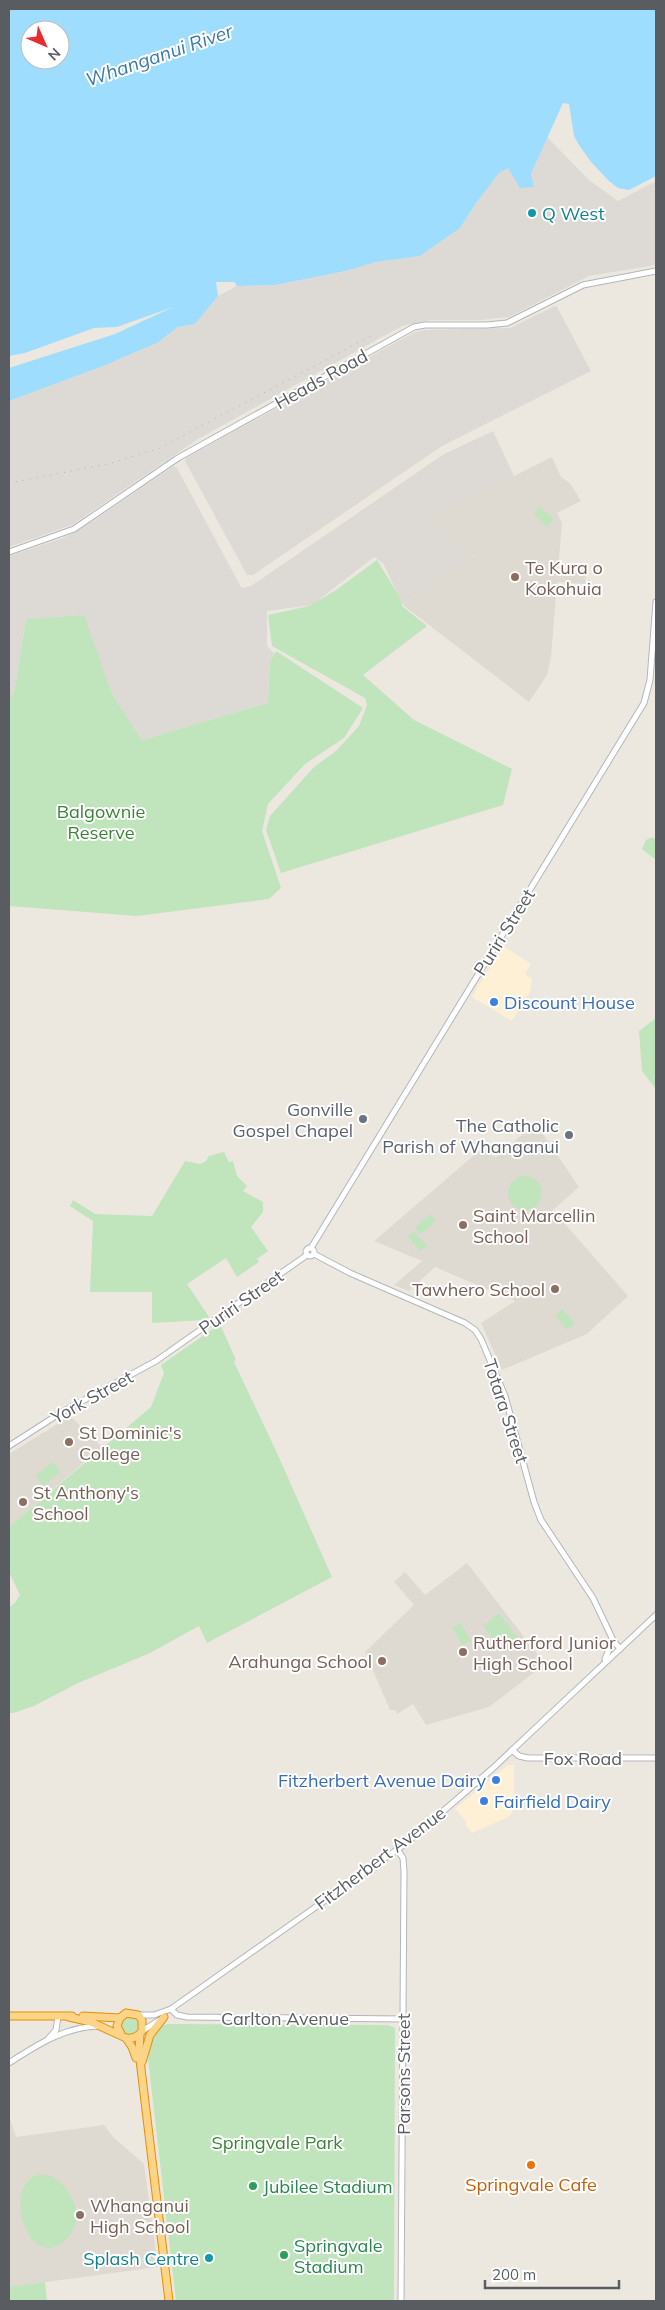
<svg xmlns="http://www.w3.org/2000/svg" width="665" height="2310" font-family="Mulish,sans-serif">
  <style>
    .commercial { fill: #fdf0d4 }
    .industrial { fill: #dddad5 }
    .education { fill: #dedad1 }
    .green { fill: #c0e4bc }
    .water { fill: #9eddfe; fill-rule: evenodd }
    .lines { fill: none; stroke-linecap: round; stroke-linejoin: round }
    .secondary-casing { stroke: #b2b6bb; stroke-width: 7 }
    .highway-casing { stroke: #e98d03; stroke-width: 9 }
    .secondary { stroke: #fff; stroke-width: 5 }
    .highway { stroke: #fbd488; stroke-width: 7 }
    .rail { stroke: #b0b1b1; stroke-width: 1; stroke-dasharray: 1 6; stroke-linecap: butt }
    .culture-dot { fill: #0f9aa8; stroke: #fff; stroke-width: 2 }
    .education-dot { fill: #8d6e63; stroke: #fff; stroke-width: 2 }
    .shop-dot { fill: #3f7fe0; stroke: #fff; stroke-width: 2 }
    .worship-dot { fill: #6b7280; stroke: #fff; stroke-width: 2 }
    .food-dot { fill: #e8710a; stroke: #fff; stroke-width: 2 }
    .leisure-dot { fill: #2e9e5b; stroke: #fff; stroke-width: 2 }
    .labels { text-anchor: middle; dominant-baseline: central; stroke-width: 4; stroke-linejoin: round; paint-order: stroke }
    .culture-label { font-size: 18px; fill: #0d838f; stroke: #fff; text-anchor: start }
    .street-label { font-size: 18px; fill: #595d61; stroke: #fff }
    .education-label { font-size: 18px; fill: #785e54; stroke: #fff; text-anchor: start }
    .park-label { font-size: 18px; fill: #398435; stroke: #fff }
    .shop-label { font-size: 18px; fill: #366cbe; stroke: #fff; text-anchor: start }
    .worship-label { font-size: 18px; fill: #5b616d; stroke: #fff; text-anchor: end }
    .food-label { font-size: 18px; fill: #c56008; stroke: #fff }
    .leisure-label { font-size: 18px; fill: #27864d; stroke: #fff; text-anchor: start }
    .water-label { font-size: 19px; font-style: italic; fill: #3b79a6; stroke: #fff }
  </style>
  <rect width="100%" height="100%" fill="#ece8e0"/>
  <g class="commercial">
    <polygon points="503,946 531,964 525,974 532,979 530,992 512,1021 472,997"/>
    <polygon points="508,1765 514,1765 514,1809 509,1817 472,1833 465,1824 467,1822 455,1809"/>
  </g>
  <g class="industrial">
    <polygon points="547,137 589,180 618,201 656,181 656,265 589,276 509,317 480,320 430,320 402,326 198,439 72,525 9,547 9,401 103,366 157,343 178,327 195,324 218,296 237,286 275,285 346,271 376,262 420,256 460,228 476,203 499,172 508,168 534,187 531,175"/>
    <polygon points="555,306 557,307 591,371 442,446 253,575 247,575 185,461 186,458 413,333 424,330 510,328"/>
    <polygon points="493,431 514,476 426,520 474,556 403,605 383,563 374,557 312,605 267,611 267,646 275,654 270,663 268,703 142,740 112,694 83,615 26,619 14,694 9,696 9,556 63,538 79,530 174,466 177,468 241,587 244,588 251,586 444,454"/>
  </g>
  <g class="education">
    <polygon points="552,457 561,477 570,483 581,501 557,513 562,523 558,571 586,573 585,584 557,582 551,658 547,675 529,702 403,605 474,556 426,520"/>
    <polygon points="525,1132 543,1134 579,1187 553,1210 628,1296 587,1334 502,1370 481,1323 515,1301 435,1267 409,1291 394,1285 422,1261 374,1241 479,1151 496,1157"/>
    <polygon points="70,1416 102,1447 9,1527 9,1454"/>
    <polygon points="467,1563 545,1664 489,1707 426,1725 413,1704 397,1714 395,1710 390,1710 365,1652 414,1605 394,1582 405,1572 425,1595"/>
    <polygon points="9,2116 16,2137 104,2125 113,2137 144,2164 158,2267 9,2287"/>
  </g>
  <g class="green">
    <polygon points="540,507 554,519 547,527 534,514"/>
    <polygon points="377,560 401,599 402,606 427,626 363,675 414,720 512,769 503,805 281,873 266,830 270,816 314,767 336,751 359,726 367,705 365,698 272,646 268,615 309,606 336,590"/>
    <polygon points="84,615 112,694 142,740 268,703 270,663 276,651 363,708 344,738 305,764 268,804 262,831 281,888 269,899 137,916 9,906 9,696 14,694 26,619"/>
    <polygon points="652,837 656,840 656,860 642,849 646,840"/>
    <polygon points="656,1018 656,1089 642,1071 639,1031"/>
    <polygon points="224,1152 229,1162 233,1161 237,1176 247,1186 243,1191 263,1202 263,1212 251,1227 268,1251 257,1259 259,1262 237,1277 226,1258 187,1284 209,1317 205,1320 152,1323 152,1292 90,1292 93,1221 70,1206 73,1200 95,1214 152,1216 185,1161 200,1164 206,1161 209,1156"/>
    <circle cx="525" cy="1193" r="17"/>
    <polygon points="430,1214 436,1221 421,1234 415,1227"/>
    <polygon points="414,1231 427,1246 420,1251 407,1236"/>
    <polygon points="563,1309 575,1324 567,1330 555,1316"/>
    <polygon points="220,1324 236,1360 234,1362 277,1453 332,1577 207,1643 199,1626 150,1653 76,1684 34,1706 13,1713 9,1713 9,1607 15,1603 20,1595 9,1572 9,1527 151,1407 164,1373 161,1365"/>
    <polygon points="53,1462 61,1472 43,1486 35,1476"/>
    <polygon points="499,1613 505,1621 504,1623 507,1623 513,1631 511,1633 514,1633 520,1641 504,1653 498,1645 499,1643 497,1643 490,1635 491,1633 489,1634 483,1626"/>
    <polygon points="461,1623 471,1641 462,1645 452,1627"/>
    <circle cx="130" cy="2026" r="10"/>
    <polygon points="168,2024 388,2025 395,2028 394,2301 176,2301 148,2059 150,2044 160,2026"/>
    <path d="M42 2174C69 2177 89 2219 67 2239 26 2277 0 2178 42 2174Z"/>
    <polygon points="45,2282 47,2301 9,2301 9,2287"/>
  </g>
  <path class="water" d="M9 9H656V176L629 190 618 188 609 181 591 162 579 145 574 136 569 104 563 103 531 174 534 187 520 188 508 168 499 173 476 203 460 228 420 256 376 262 346 271 275 285 237 286 234 282H216L218 296 195 324 178 327 157 343 103 366 9 401V368L115 334 173 307 117 327 94 328 25 353 9 356ZM30 30H60V60H30Z"/>
  <g class="lines">
    <g class="secondary-casing">
      <g id="secondary">
        <polyline points="9,552 74,529 178,458 414,327 425,325 487,325 507,323 583,285 656,271"/>
        <polyline points="311,1248 644,703 650,680 656,602"/>
        <circle cx="310" cy="1252" r="4"/>
        <polyline points="314,1254 350,1273 465,1323 475,1330 481,1339 505,1396 534,1502 541,1520 593,1598 613,1640 620,1649"/>
        <polyline points="9,1446 62,1412 156,1361 307,1255"/>
        <polyline points="605,1659 613,1640"/>
        <polyline points="512,1750 519,1756 528,1758 656,1758"/>
        <polyline points="397,1849 403,1858 404,1871 401,2301"/>
        <polyline points="171,2009 177,2015 187,2017 403,2019"/>
        <polyline points="138,2015 154,2015 171,2009 405,1844 492,1769 656,1615"/>
        <polyline points="142,2031 160,2020"/>
        <polyline points="49,2038 56,2030 58,2017"/>
        <path d="M9 2063C37 2045 64 2027 99 2026"/>
      </g>
    </g>
    <g class="highway-casing">
      <g id="highway">
        <polyline points="9,2016 72,2016"/>
        <polyline points="83,2016 120,2018"/>
        <path d="M69 2017 91 2022 126 2038C133 2039 138 2037 142 2031V2020L138 2015 126 2013 120 2018 117 2026 122 2036"/>
        <polyline points="140,2034 139,2052 169,2301"/>
        <polyline points="126,2038 132,2047 136,2058"/>
        <polyline points="142,2062 150,2035 164,2017"/>
      </g>
    </g>
    <use href="#secondary" class="secondary"/>
    <use href="#highway" class="highway"/>
    <polyline class="rail" points="9,483 108,464 158,449 373,335"/>
  </g>
  <g class="culture-dot">
    <circle cx="532" cy="213" r="5"/>
    <circle cx="209" cy="2258" r="5"/>
  </g>
  <g class="education-dot">
    <circle cx="515" cy="577" r="5"/>
    <circle cx="463" cy="1225" r="5"/>
    <circle cx="555" cy="1289" r="5"/>
    <circle cx="69" cy="1442" r="5"/>
    <circle cx="23" cy="1502" r="5"/>
    <circle cx="463" cy="1652" r="5"/>
    <circle cx="382" cy="1661" r="5"/>
    <circle cx="80" cy="2215" r="5"/>
  </g>
  <g class="shop-dot">
    <circle cx="494" cy="1002" r="5"/>
    <circle cx="496" cy="1780" r="5"/>
    <circle cx="484" cy="1801" r="5"/>
  </g>
  <g class="worship-dot">
    <circle cx="363" cy="1119" r="5"/>
    <circle cx="569" cy="1135" r="5"/>
  </g>
  <circle class="food-dot" cx="531" cy="2165" r="5"/>
  <g class="leisure-dot">
    <circle cx="253" cy="2186" r="5"/>
    <circle cx="284" cy="2255" r="5"/>
  </g>
  <g class="labels">
    <g class="culture-label">
      <text x="542" y="213">Q West</text>
      <text x="199" y="2258" text-anchor="end">Splash Centre</text>
    </g>
    <g class="street-label">
      <text transform="translate(321 379) rotate(-29)">Heads Road</text>
      <text transform="translate(504 932) rotate(-58)">Puriri Street</text>
      <text transform="translate(241 1302) rotate(-35)">Puriri Street</text>
      <text transform="translate(92 1397) rotate(-29)">York Street</text>
      <text transform="translate(506 1411) rotate(72)">Totara Street</text>
      <text x="583" y="1758">Fox Road</text>
      <text transform="translate(380 1858) rotate(-37)">Fitzherbert Avenue</text>
      <text x="285" y="2018">Carlton Avenue</text>
      <text transform="translate(403 2074) rotate(-90)">Parsons Street</text>
    </g>
    <g class="education-label">
      <text x="525" y="567">Te Kura o<tspan x="525" dy="21">Kokohuia</tspan></text>
      <text x="473" y="1215">Saint Marcellin<tspan x="473" dy="21">School</tspan></text>
      <text x="545" y="1289" text-anchor="end">Tawhero School</text>
      <text x="79" y="1432">St Dominic's<tspan x="79" dy="21">College</tspan></text>
      <text x="33" y="1492">St Anthony's<tspan x="33" dy="21">School</tspan></text>
      <text x="473" y="1642">Rutherford Junior<tspan x="473" dy="21">High School</tspan></text>
      <text x="372" y="1661" text-anchor="end">Arahunga School</text>
      <text x="90" y="2205">Whanganui<tspan x="90" dy="21">High School</tspan></text>
    </g>
    <g class="park-label">
      <text x="101" y="811">Balgownie<tspan x="101" dy="21">Reserve</tspan></text>
      <text x="277" y="2142">Springvale Park</text>
    </g>
    <g class="shop-label">
      <text x="504" y="1002">Discount House</text>
      <text x="486" y="1780" text-anchor="end">Fitzherbert Avenue Dairy</text>
      <text x="494" y="1801">Fairfield Dairy</text>
    </g>
    <g class="worship-label">
      <text x="353" y="1109">Gonville<tspan x="353" dy="21">Gospel Chapel</tspan></text>
      <text x="559" y="1125">The Catholic<tspan x="559" dy="21">Parish of Whanganui</tspan></text>
    </g>
    <g class="food-label">
      <text x="531" y="2184">Springvale Cafe</text>
    </g>
    <g class="leisure-label">
      <text x="263" y="2186">Jubilee Stadium</text>
      <text x="294" y="2245">Springvale<tspan x="294" dy="21">Stadium</tspan></text>
    </g>
    <g class="water-label">
      <text transform="translate(159 55) rotate(-19)">Whanganui River</text>
    </g>
  </g>
  <rect width="665" height="2310" fill="none" stroke="#595d61" stroke-width="20"/>
  <g transform="translate(45 45) rotate(135)"><circle r="24" fill="#ffffff" stroke="#bdbec0"/>
  <path d="M0-4L9 19L0 12L-9 19Z" fill="#e62c2e"/>
  <text y="-8" font-size="14" font-weight="bold" text-anchor="middle" fill="#595d61">N</text>
  </g>
  <path d="M485 2280v8h134v-8" fill="none" stroke="#595d61" stroke-width="2.5"/>
  <text x="492" y="2280" font-size="15" fill="#595d61" stroke="#ffffff" stroke-width="4" paint-order="stroke">200 m</text>
</svg>
